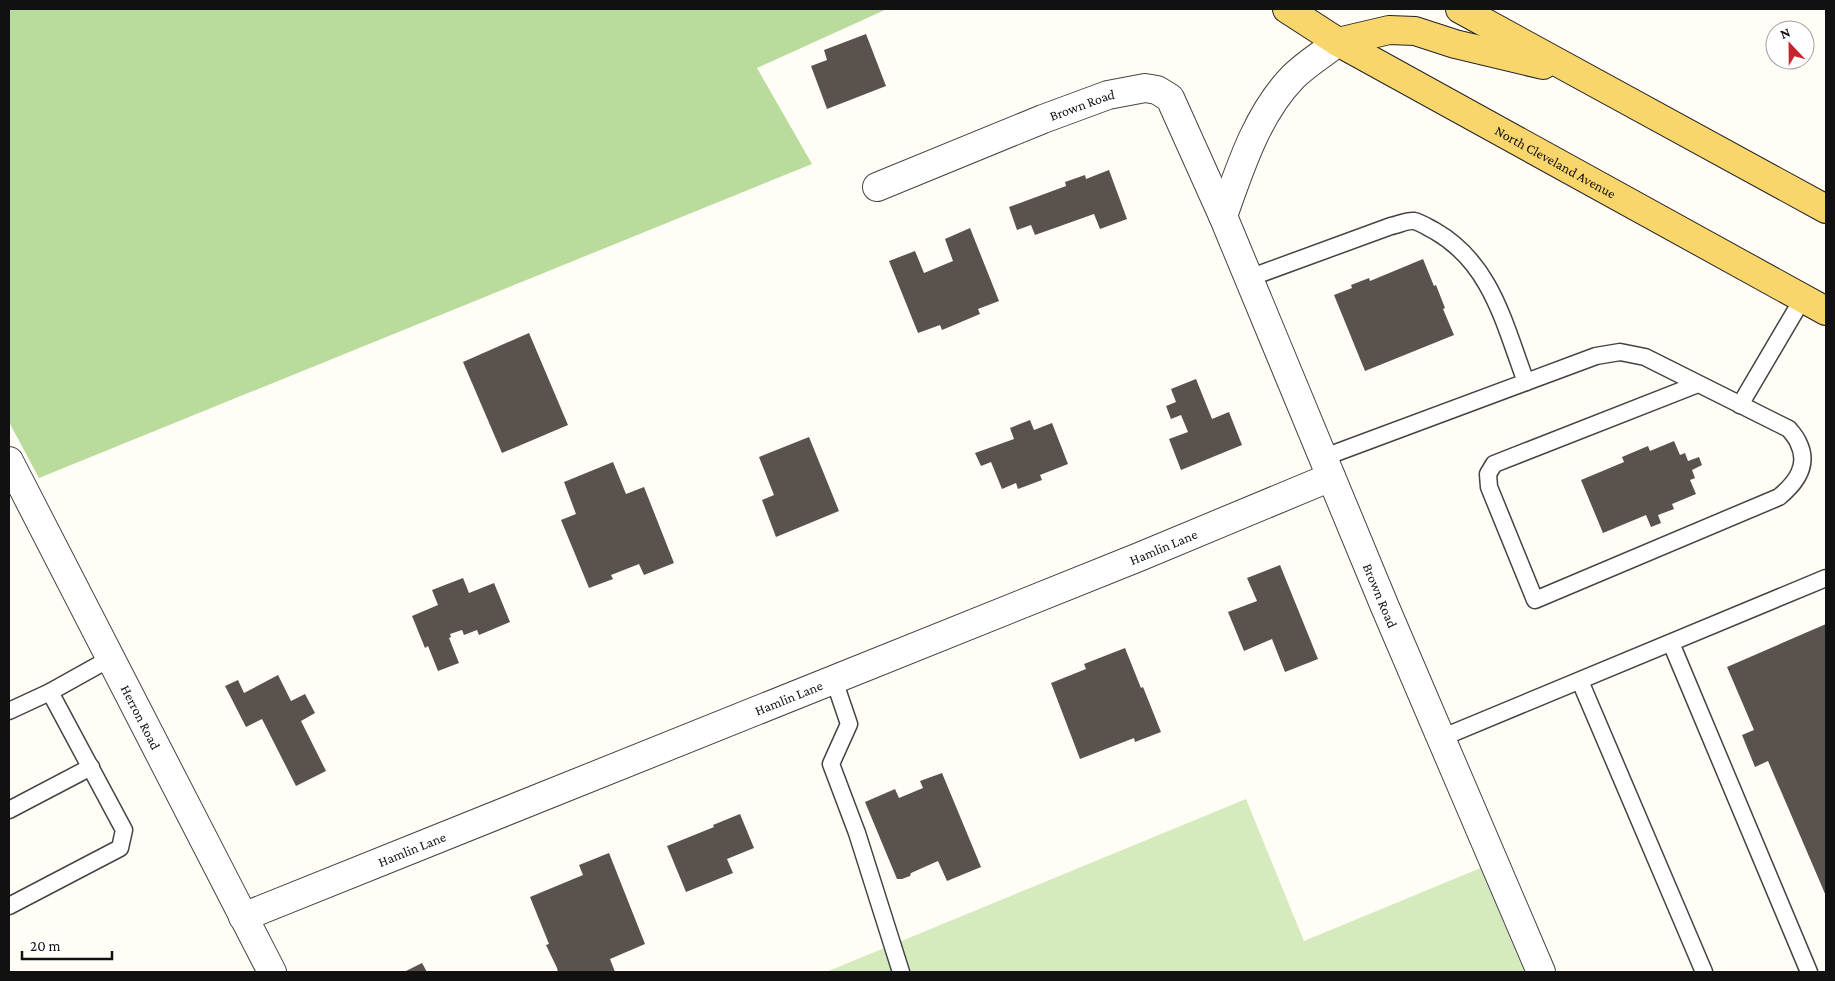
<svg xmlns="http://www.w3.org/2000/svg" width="1835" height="981" font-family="'Crimson Pro',serif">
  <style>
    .green { fill: #d5ebbd }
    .forest { fill: #b9dc9c }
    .building { fill: #5a524d }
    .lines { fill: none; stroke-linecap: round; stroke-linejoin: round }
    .service-casing { stroke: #444; stroke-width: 19 }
    .minor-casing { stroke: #444; stroke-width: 30 }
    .primary-casing { stroke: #222; stroke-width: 30 }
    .service { stroke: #fff; stroke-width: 16 }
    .minor { stroke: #fff; stroke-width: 28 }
    .primary { stroke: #f9d66b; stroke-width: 28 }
    .labels { text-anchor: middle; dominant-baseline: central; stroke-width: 5; stroke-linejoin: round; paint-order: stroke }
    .street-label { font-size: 14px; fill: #111; stroke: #fff }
  </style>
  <rect width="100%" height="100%" fill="#fffdf5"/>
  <polygon class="green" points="1246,799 1304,941 1507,857 1555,972 826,972"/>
  <polygon class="forest" points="9,9 887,9 757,68 812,164 39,478 9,422"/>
  <g class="building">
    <polygon points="866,34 886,86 827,109 811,66 827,60 824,50"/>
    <polygon points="1109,170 1127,219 1100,229 1094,214 1035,235 1031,225 1017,230 1009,207 1066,186 1065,182 1085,175 1086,179"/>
    <polygon points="970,228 999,301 978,309 980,314 942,330 940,325 918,333 889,261 915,251 924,273 953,261 945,239"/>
    <polygon points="1423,259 1434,286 1436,285 1445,308 1443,309 1454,335 1365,371 1334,295 1352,288 1351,285 1369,278 1370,281"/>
    <polygon points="529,333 568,425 502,453 463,362"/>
    <polygon points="1196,379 1212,419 1229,412 1242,445 1181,470 1169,439 1188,432 1181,415 1171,419 1166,406 1176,402 1171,389"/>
    <polygon points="1030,420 1034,430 1052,423 1068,464 1040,475 1042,480 1018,489 1016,483 1002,489 991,462 981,466 975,453 1014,439 1010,428"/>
    <polygon points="809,437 839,511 776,537 762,500 774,495 759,457"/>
    <polygon points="1674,441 1680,455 1685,453 1688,461 1699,457 1702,465 1692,470 1695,478 1690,480 1696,494 1672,504 1674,509 1658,515 1661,523 1651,527 1646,515 1603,533 1581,480 1624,462 1622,457 1648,446 1650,451"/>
    <polygon points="613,462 626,494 644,487 674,563 644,575 639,564 611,575 613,579 589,588 561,520 576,514 564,482"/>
    <polygon points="1280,565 1318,659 1285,672 1272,639 1244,651 1228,612 1257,601 1247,578"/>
    <polygon points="463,578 469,593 494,583 510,622 479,635 477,630 464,635 462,630 450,634 451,637 449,638 459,663 438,671 428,646 425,648 412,616 438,605 432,590"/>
    <polygon points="1826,624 1826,896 1768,761 1755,767 1742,735 1754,730 1727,667"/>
    <polygon points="1125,648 1141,688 1143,687 1161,732 1135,742 1134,738 1080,759 1051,683 1086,669 1084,664"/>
    <polygon points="278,675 291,701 305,694 315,713 301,721 326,771 296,786 262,719 246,727 225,686 238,680 244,693"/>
    <polygon points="942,773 981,867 947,881 938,861 911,873 910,876 902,879 897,879 865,802 895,789 899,798 923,788 920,781"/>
    <polygon points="740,814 754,848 727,859 733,873 686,892 667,846 714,827 713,825"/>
    <polygon points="609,853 645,944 610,959 615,972 558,972 557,968 546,945 549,944 530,897 583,875 579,865"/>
    <polygon points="422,963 427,972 404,972"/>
  </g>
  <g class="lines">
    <g class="service-casing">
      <g id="service">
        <path d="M1249 278 1391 226C1398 225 1407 220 1414 221 1420 222 1429 228 1435 231 1492 264 1504 324 1526 382"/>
        <polyline points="1740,405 1803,298"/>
        <path d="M1322 458 1596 356 1620 352 1645 357 1789 429C1792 433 1796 437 1798 442 1810 465 1796 483 1779 497L1535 600 1489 487 1488 474 1494 464 1698 384"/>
        <polyline points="1671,643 1809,972 1808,972"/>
        <polyline points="834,680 849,724 831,764 857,833 901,972"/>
        <polyline points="1580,681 1704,972"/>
        <polyline points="9,711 50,692 111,658"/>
        <polyline points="1441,738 1826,578"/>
        <polyline points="9,810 91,767"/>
        <polyline points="9,906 120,848 124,830 50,692"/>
      </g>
    </g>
    <g class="minor-casing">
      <g id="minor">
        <path id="s1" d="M877 187 1043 119 1108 95 1145 88 1157 90 1170 98 1223 216 1385 607 1541 972"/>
        <path d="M1223 216C1240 168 1257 114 1293 77 1306 64 1324 53 1338 42"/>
        <path id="s2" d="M9 461 272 972"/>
        <path id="s3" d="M243 917 1139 557 1331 477"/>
      </g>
    </g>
    <g class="primary-casing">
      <g id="primary">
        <path id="s4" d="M1287 9 1338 42 1826 311"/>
        <polyline points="1460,9 1826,209"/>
        <polyline points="1338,42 1389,30 1415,31 1455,44 1543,65"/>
      </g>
    </g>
    <use href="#service" class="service"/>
    <use href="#minor" class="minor"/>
    <use href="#primary" class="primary"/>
  </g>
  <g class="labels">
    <g class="street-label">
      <text stroke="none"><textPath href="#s1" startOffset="221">Brown Road</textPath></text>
      <text stroke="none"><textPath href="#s4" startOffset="309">North Cleveland Avenue</textPath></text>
      <text stroke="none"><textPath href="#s3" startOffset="992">Hamlin Lane</textPath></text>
      <text stroke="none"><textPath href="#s1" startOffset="854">Brown Road</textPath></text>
      <text stroke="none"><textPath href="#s3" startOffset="588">Hamlin Lane</textPath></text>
      <text stroke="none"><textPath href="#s2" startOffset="288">Herron Road</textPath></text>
      <text stroke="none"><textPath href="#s3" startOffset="182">Hamlin Lane</textPath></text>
    </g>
  </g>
  <rect width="1835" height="981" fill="none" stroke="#111111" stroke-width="20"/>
  <g transform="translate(1790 45) rotate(338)"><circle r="24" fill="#ffffff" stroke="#a0a0a0"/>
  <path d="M0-4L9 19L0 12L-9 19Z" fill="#c4262e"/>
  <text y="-8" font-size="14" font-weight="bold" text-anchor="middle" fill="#111111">N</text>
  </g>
  <path d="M22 951v8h90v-8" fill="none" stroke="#111111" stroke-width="2.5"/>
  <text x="30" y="951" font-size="15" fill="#111111" stroke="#ffffff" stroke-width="4" paint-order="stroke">20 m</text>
</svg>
